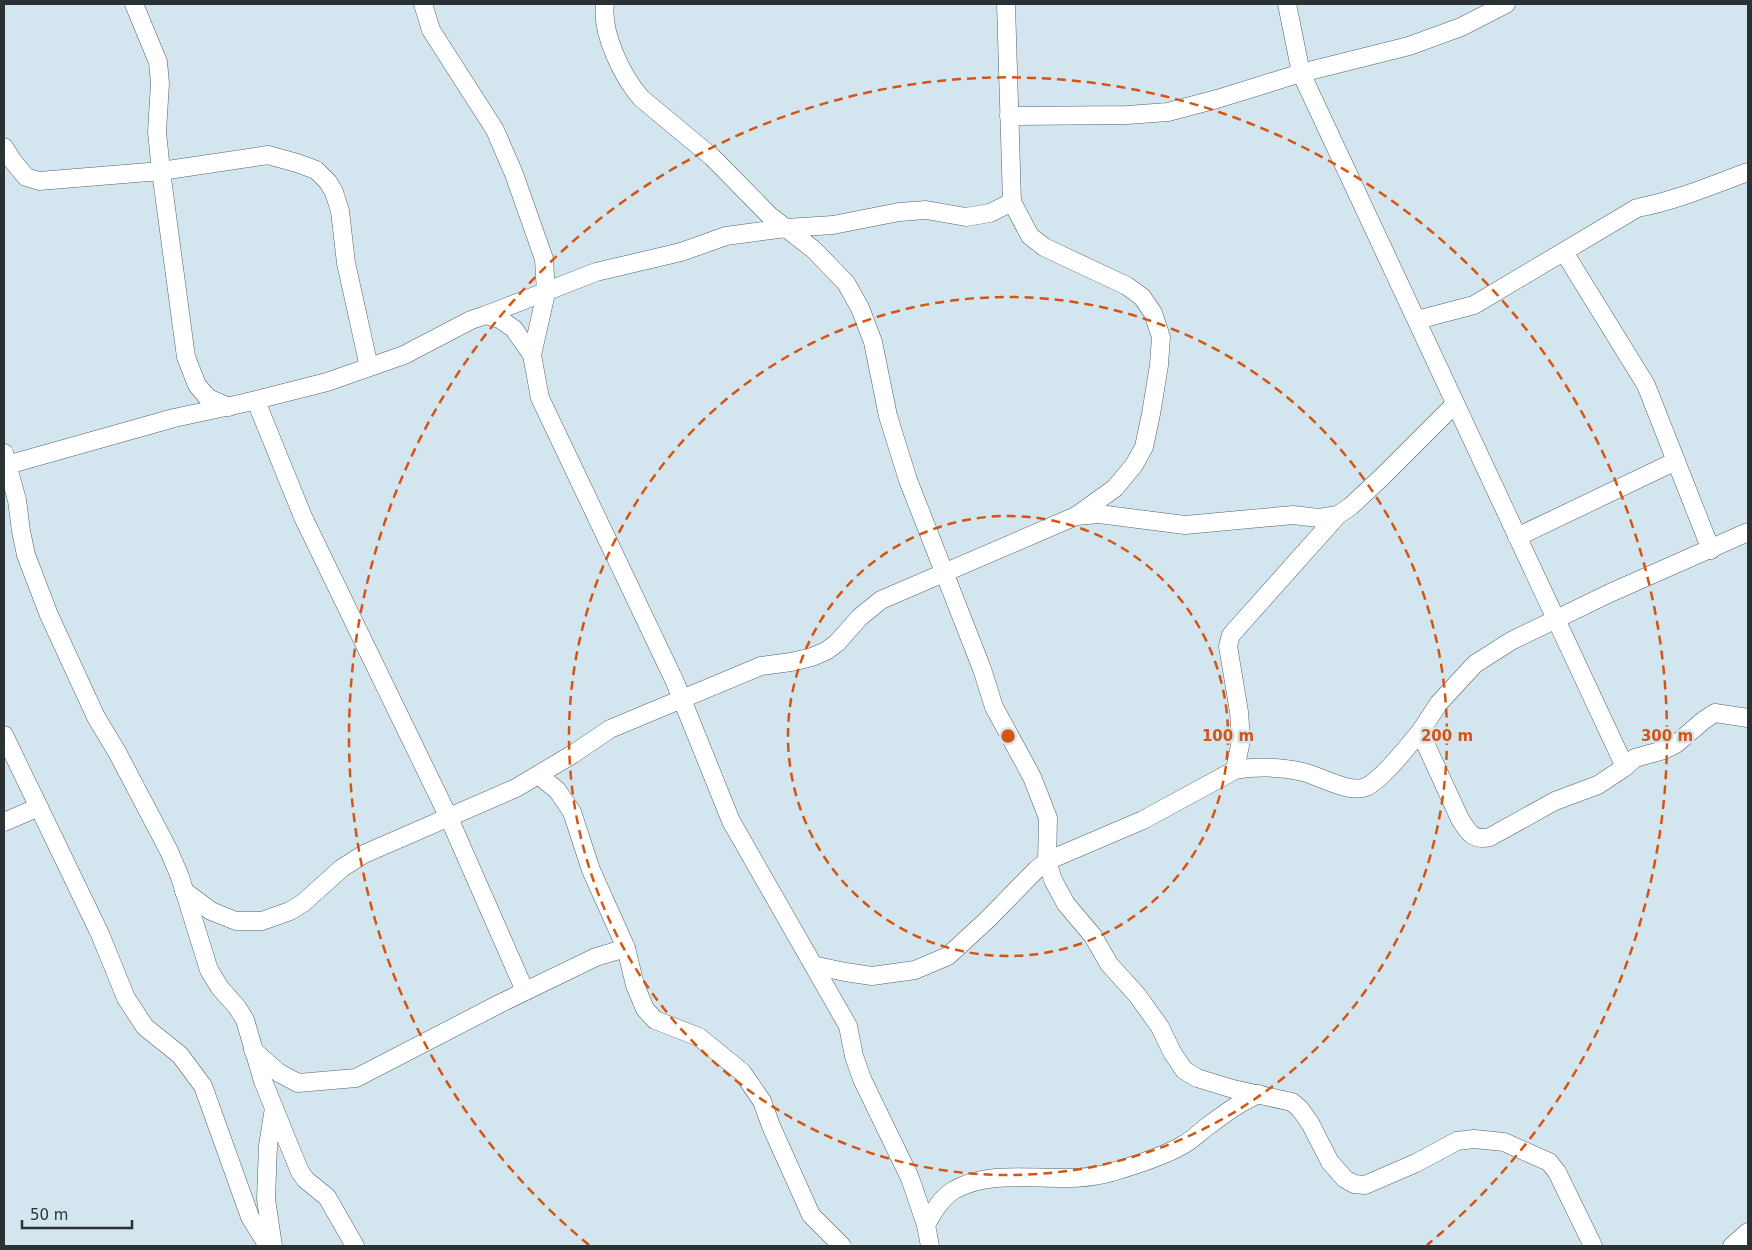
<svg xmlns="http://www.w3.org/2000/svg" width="1752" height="1250" font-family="'DejaVu Sans',sans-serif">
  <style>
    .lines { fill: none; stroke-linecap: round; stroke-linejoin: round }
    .minor-casing { stroke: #51626a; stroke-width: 19 }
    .minor { stroke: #fff; stroke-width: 18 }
    .ring { fill: none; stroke: #d55510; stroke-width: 2.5; stroke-dasharray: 9 6 }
    .centre { fill: #d55510; stroke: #d3e6f0; stroke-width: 2.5 }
    .ring-label { font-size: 15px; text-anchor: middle; font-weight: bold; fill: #d55510; stroke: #d3e6f0; stroke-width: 5; stroke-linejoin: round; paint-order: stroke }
  </style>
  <rect width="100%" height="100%" fill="#d3e6f0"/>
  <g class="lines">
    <g class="minor-casing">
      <g id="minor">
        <polyline points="134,4 158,62 160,83 157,132 161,171 186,357 197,385 208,398 229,407"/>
        <polyline points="423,4 431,30 495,130 514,174 544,259 546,293 532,355"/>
        <path d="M605 4C601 33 622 76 641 98L712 157 769 215 813 249 846 283 860 308 873 342 888 416 908 480 982 669 994 707 1032 777 1048 818 1047 861 1053 880 1066 904 1093 936 1109 964 1137 995 1160 1027 1172 1052 1184 1070 1197 1078 1233 1089 1292 1102 1300 1109 1310 1123 1330 1162 1345 1179 1354 1184 1365 1185 1416 1163 1457 1141 1474 1139 1504 1142 1549 1162 1557 1172 1593 1246"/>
        <polyline points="1006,4 1012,202 1030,236 1044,247 1127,286 1142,297 1153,313 1161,337 1159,365 1151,414 1144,447 1134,465 1115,488 1076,516"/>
        <polyline points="1287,4 1301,73 1625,767"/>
        <polyline points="1009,116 1127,115 1168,112 1217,99 1301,73 1409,46 1461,27 1506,4"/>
        <polyline points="4,147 12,160 26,177 39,181 161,171 268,155 297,163 316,170 328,182 334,192 340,211 346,263 369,367"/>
        <polyline points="1564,252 1646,385 1711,550"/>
        <polyline points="486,315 596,272 681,252 726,236 786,228 833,225 899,212 926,210 966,217 990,213 1012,202"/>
        <path d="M1417 320 1474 305 1637 208C1675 201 1712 185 1748 172"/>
        <polyline points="256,401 303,517 449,818 525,991"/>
        <polyline points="4,453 17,500 21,531 26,555 49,615 96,717 117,752 169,851 180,877 209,970 220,988 237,1007 245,1020 263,1081 300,1172 306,1180 327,1197 355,1246"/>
        <polyline points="7,465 174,418 244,403 327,382 404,355 471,320 486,315 500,319 514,329 532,355 540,398 675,682 731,821 848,1026 854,1056 862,1079 910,1178 926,1225 930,1246"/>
        <path d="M1748 532 1610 593 1511 641 1475 664 1439 703 1420 732 1460 819C1468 832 1473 841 1490 837L1555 801 1598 785 1625 767 1635 758 1664 750 1676 744 1704 720 1715 713 1748 718"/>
        <polyline points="1517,537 1676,461"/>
        <polyline points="4,735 100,934 126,998 145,1027 180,1055 203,1086 250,1217 268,1246"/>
        <polyline points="1235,770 1241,740 1239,712 1228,646 1231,635 1338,515"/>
        <polyline points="538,775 557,790 572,812 591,870 626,948"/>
        <polyline points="4,822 39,807"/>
        <polyline points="184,891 211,911 236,921 262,921 290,911 303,903 342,868 364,854 516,788 573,754 610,729 761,666 791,662 812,657 826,651 837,643 860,617 881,600 1076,516 1099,514 1185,525 1293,515 1319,518 1338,515 1351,506 1383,476 1455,404"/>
        <path d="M813 965 845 972 872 976 915 970 948 956 987 920 1036 870 1047 861 1143 820 1235 770C1256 766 1282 767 1303 772 1320 776 1349 794 1366 787 1383 779 1407 747 1420 732"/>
        <polyline points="253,1050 279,1073 298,1083 356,1078 501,1003 596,957 626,948 635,985 645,1009 655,1020 699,1037 742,1072 762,1101 771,1126 811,1215 842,1246"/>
        <path d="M926 1225C933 1212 941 1198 954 1190 1000 1164 1062 1188 1112 1172 1136 1165 1162 1157 1183 1145 1192 1140 1200 1132 1208 1126 1224 1114 1240 1102 1259 1094"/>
        <polyline points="273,1246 266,1199 268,1146 274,1108"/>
        <polyline points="1732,1246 1748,1232"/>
      </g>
    </g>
    <use href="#minor" class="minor"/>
  </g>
  <g class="ring">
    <circle cx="1008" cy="736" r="220"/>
    <circle cx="1008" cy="736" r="439"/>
    <path d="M589 1245A659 659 0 1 1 1427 1245"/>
  </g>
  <circle cx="1008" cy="736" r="8" class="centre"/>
  <g class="ring-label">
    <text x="1228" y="741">100 m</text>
    <text x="1447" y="741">200 m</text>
    <text x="1667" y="741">300 m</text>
  </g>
  <rect width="1752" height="1250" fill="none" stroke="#2b3236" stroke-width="10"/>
  <path d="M22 1220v8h110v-8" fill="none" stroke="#2b3236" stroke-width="2.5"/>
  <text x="30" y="1220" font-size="15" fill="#2b3236" stroke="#d3e6f0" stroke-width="4" paint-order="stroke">50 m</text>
</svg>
